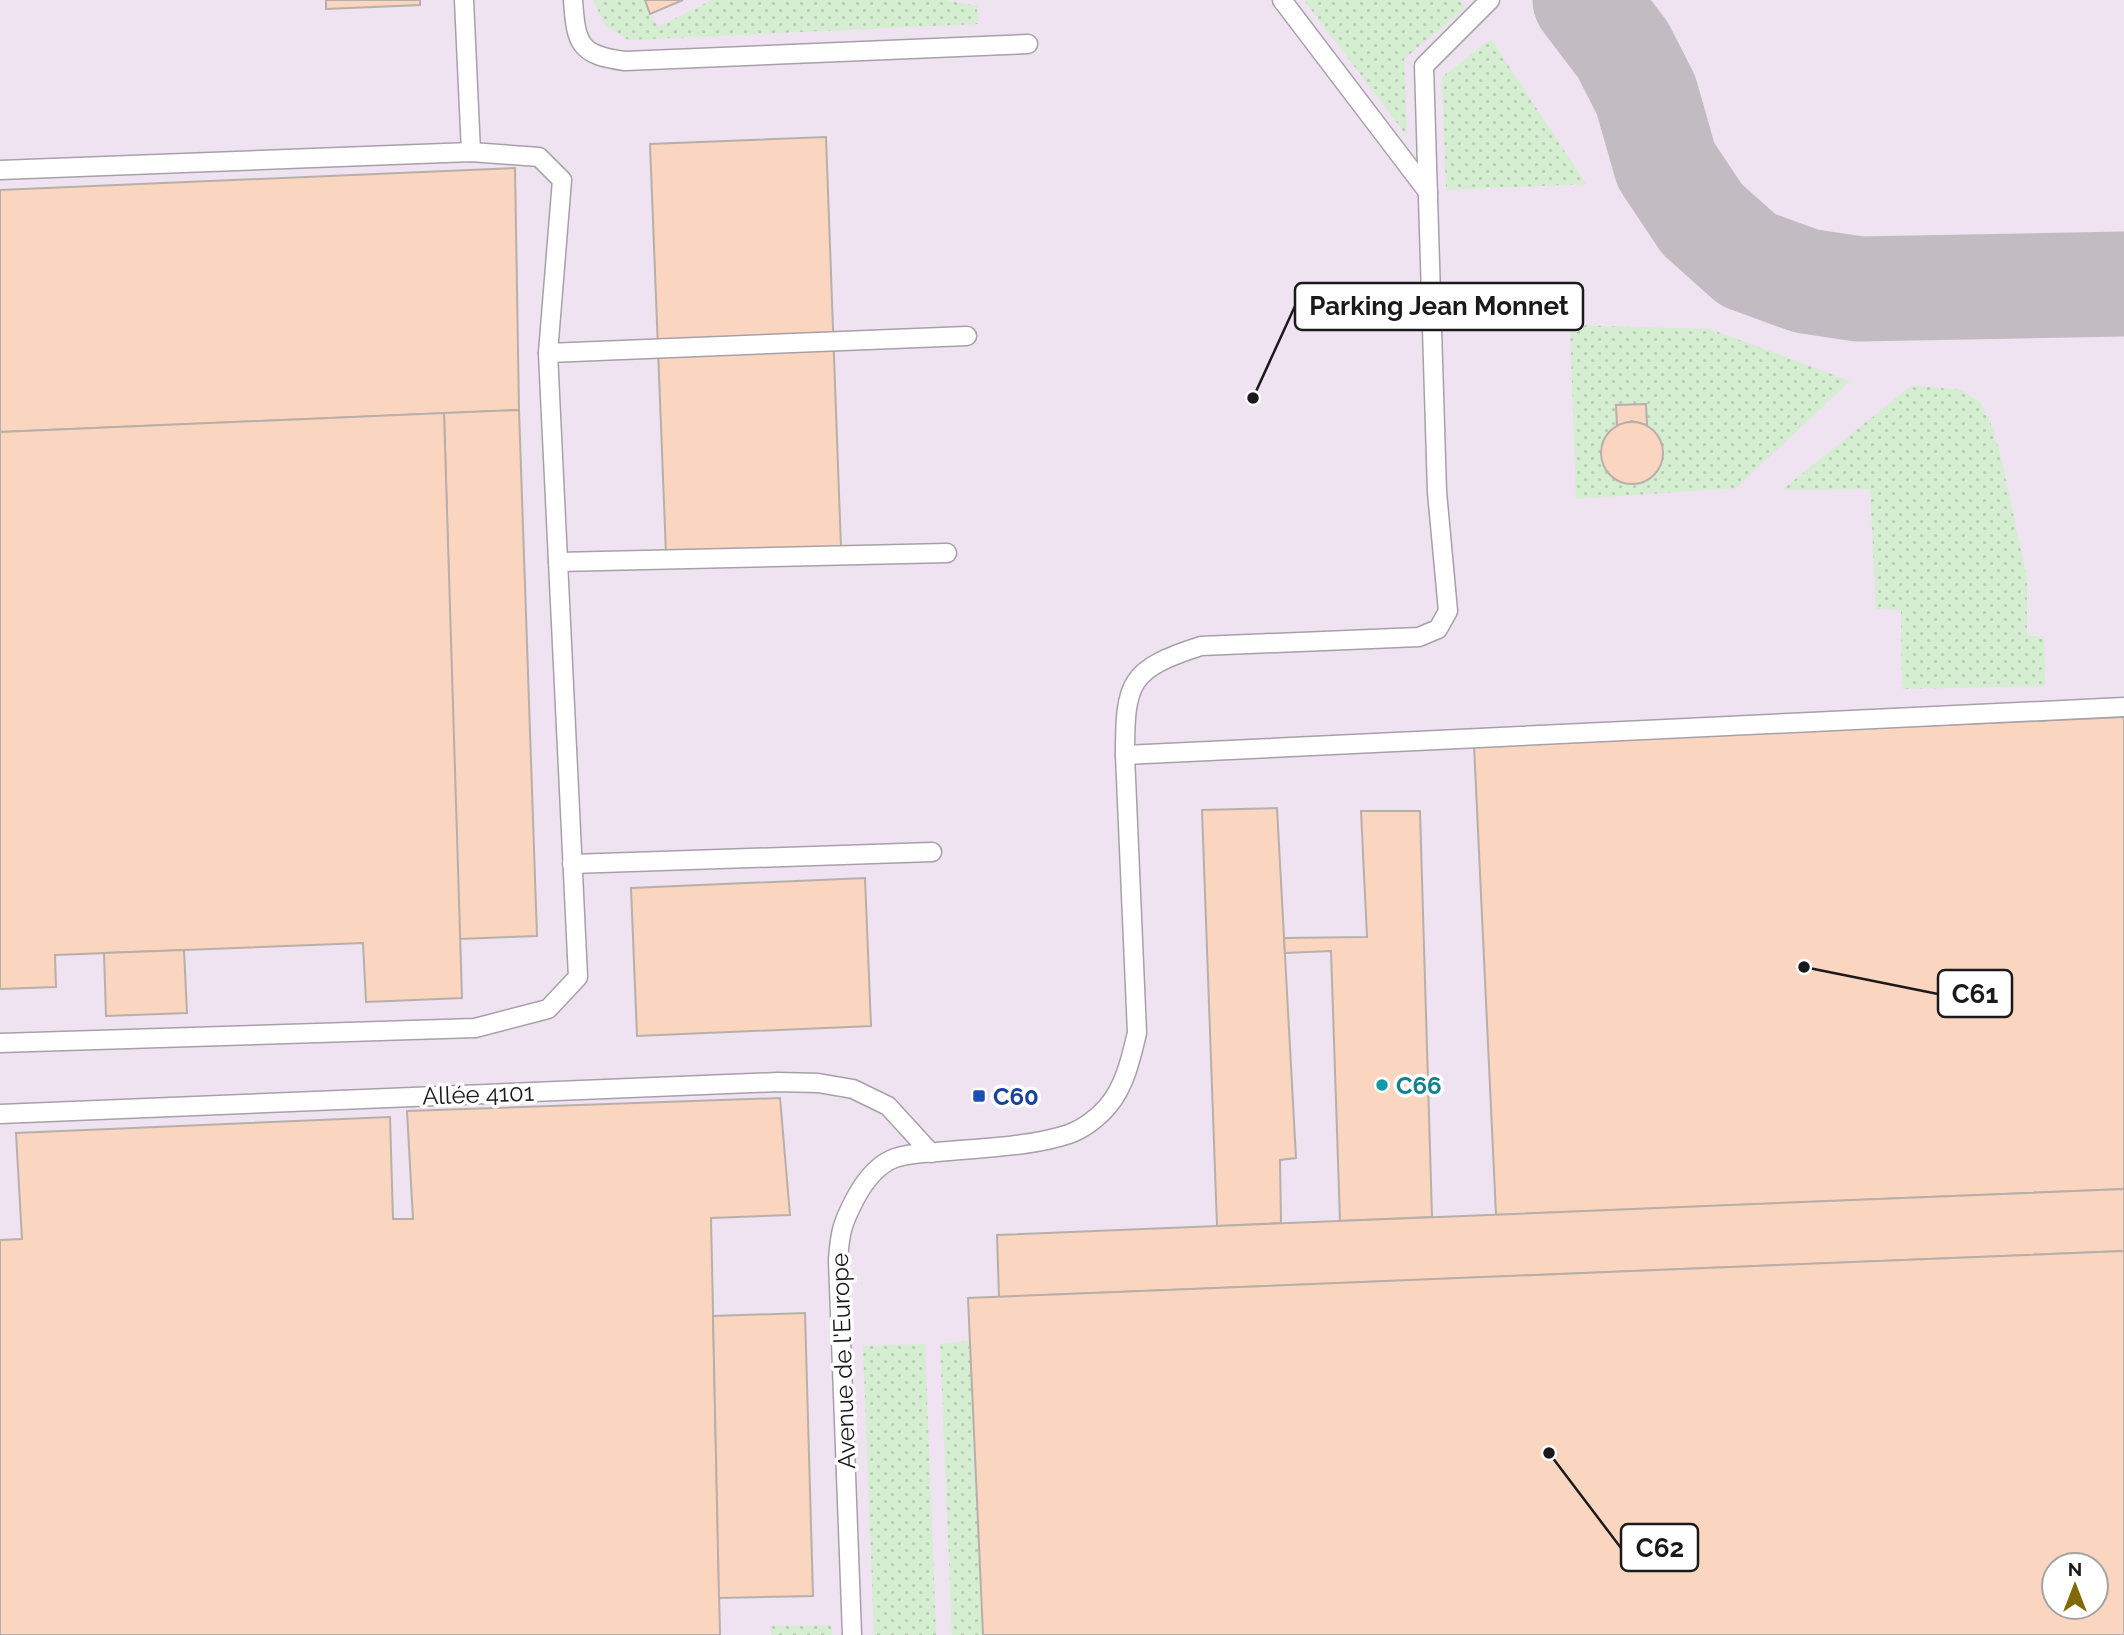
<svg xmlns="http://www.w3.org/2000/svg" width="2124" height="1635" font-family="Raleway,sans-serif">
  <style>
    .built { fill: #efe2f1; fill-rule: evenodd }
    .grass { fill: url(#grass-dots) }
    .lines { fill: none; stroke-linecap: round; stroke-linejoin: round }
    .taxiway { stroke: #c2bcc2; stroke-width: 105 }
    .building { fill: #fad6c0; stroke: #b9afa9; stroke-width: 2; fill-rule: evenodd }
    .service-casing { stroke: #a7a0a8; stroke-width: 21 }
    .service { stroke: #fff; stroke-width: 18 }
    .culture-dot { fill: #0f9aa8; stroke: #fff; stroke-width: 2.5 }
    .transit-dot { fill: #1a4fb4; stroke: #fff; stroke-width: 2.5 }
    .labels { text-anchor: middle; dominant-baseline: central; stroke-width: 7; stroke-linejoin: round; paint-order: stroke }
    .culture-label { font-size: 24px; font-weight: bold; fill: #0d838f; stroke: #fff; text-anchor: start }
    .street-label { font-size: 24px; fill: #1b191b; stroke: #fff }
    .transit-label { font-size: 24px; font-weight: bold; fill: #164399; stroke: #fff; text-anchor: start }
    .leader { fill: none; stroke: #1b191b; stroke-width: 2.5 }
    .callout-dot { fill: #1b191b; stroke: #fff; stroke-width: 2.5 }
    .callout { fill: #fff; stroke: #1b191b; stroke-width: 2.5 }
    .callout-label { font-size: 26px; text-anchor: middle; font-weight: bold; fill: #1b191b }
  </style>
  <defs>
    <pattern id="grass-dots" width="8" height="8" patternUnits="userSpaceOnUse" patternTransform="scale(1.75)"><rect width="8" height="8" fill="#d5eed1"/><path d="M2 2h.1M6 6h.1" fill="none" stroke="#b6ccb3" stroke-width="1.8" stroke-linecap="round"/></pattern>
  </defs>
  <rect width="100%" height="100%" fill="#f9f1fa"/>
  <path class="built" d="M0 0H2124V1635H0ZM2054 1565H2096V1607H2054Z"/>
  <g class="grass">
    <polygon points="593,0 645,0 650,14 658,27 712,0 945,0 977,6 978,24 628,40 605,25"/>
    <polygon points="1304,0 1459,0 1465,8 1404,59 1407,136"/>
    <polygon points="1491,39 1586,184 1446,190 1442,77"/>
    <polygon points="1570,325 1710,329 1850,381 1736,488 1576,499"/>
    <polygon points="1912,385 1961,390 1980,402 1991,424 2000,453 2027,578 2027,635 2044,637 2045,686 1902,689 1901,610 1876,609 1870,489 1782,490"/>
    <polygon points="970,1341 983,1635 952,1635 940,1344"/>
    <polygon points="925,1344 936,1635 874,1635 863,1346"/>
    <polygon points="831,1625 832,1635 771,1635 771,1626"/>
  </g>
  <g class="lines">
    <polyline class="taxiway" points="1585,0 1623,50 1646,95 1666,165 1702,219 1748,260 1806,281 1859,289 2124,284"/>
  </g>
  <g class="building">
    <polygon points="326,0 420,0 420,5 326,9"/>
    <polygon points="645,0 683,0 650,14"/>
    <polygon points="826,137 841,548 666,554 650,144"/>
    <polygon points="515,168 519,410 0,432 0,190"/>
    <polygon points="1646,404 1647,425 1632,421 1617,426 1616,405"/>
    <polygon points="519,410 537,936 459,939 444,413"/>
    <polygon points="444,413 462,998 366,1002 363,943 55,955 56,987 0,989 0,432"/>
    <circle cx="1632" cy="453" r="31"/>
    <polygon points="2124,717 2124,1189 1496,1215 1474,745"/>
    <polygon points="1277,808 1296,1158 1280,1160 1281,1223 1217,1226 1202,810"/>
    <polygon points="1361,811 1420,811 1432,1217 1340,1221 1331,951 1285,953 1284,938 1367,937"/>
    <polygon points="865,878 871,1026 637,1036 631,888"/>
    <polygon points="184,950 187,1013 106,1016 104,953"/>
    <polygon points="780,1098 790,1215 711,1218 720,1635 0,1635 0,1240 22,1239 16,1133 390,1117 393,1219 413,1219 407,1111"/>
    <polygon points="2124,1189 2124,1251 999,1297 997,1235"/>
    <path d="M2124 1251V1635H983L968 1298ZM2054 1565H2096V1607H2054Z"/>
    <polygon points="805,1313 813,1596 719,1598 713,1316"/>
  </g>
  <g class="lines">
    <g class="service-casing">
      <g id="service">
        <polyline points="464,0 471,152"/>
        <path d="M573 0C576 44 579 55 625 61L1028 44"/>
        <polyline points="1282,0 1428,192"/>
        <polyline points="0,170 471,152 539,157 562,180 548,353 578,977 548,1009 475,1028 0,1043"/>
        <polyline points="548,353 967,336"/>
        <polyline points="558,562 947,553"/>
        <polyline points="1125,755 2124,707"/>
        <polyline points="572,864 932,852"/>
        <polyline points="0,1114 778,1082 818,1083 853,1089 888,1106 931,1153"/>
        <path d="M852 1635 838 1260C840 1232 842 1224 855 1199 864 1182 876 1165 895 1158 909 1153 923 1153 937 1152 977 1148 1031 1147 1069 1134 1083 1129 1098 1118 1108 1106 1125 1086 1131 1058 1137 1033L1125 755C1125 682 1129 669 1201 646L1419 637 1438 629 1448 611 1437 492 1424 66 1490 0"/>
      </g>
    </g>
    <use href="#service" class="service"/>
  </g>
  <circle class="culture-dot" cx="1382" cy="1085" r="7"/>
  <rect class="transit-dot" x="972" y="1089" width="14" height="14" rx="3.5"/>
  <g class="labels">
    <g class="culture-label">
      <text x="1396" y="1085">C66</text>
    </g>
    <g class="street-label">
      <text transform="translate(478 1094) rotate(-2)">Allée 4101</text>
      <text transform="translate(843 1361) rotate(-92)">Avenue de l'Europe</text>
    </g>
    <g class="transit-label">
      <text x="993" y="1096">C60</text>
    </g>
  </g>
  <path class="leader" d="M1253 398L1295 306M1804 967L1938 994M1549 1453L1621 1548"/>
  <g class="callout-dot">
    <circle cx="1253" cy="398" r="7"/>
    <circle cx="1804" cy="967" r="7"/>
    <circle cx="1549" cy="1453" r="7"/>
  </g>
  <g class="callout">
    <rect x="1295" y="283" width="288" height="47" rx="7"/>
    <rect x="1938" y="970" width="74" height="47" rx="7"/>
    <rect x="1621" y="1524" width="77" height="47" rx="7"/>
  </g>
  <g class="callout-label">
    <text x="1439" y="315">Parking Jean Monnet</text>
    <text x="1975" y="1003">C61</text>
    <text x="1660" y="1557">C62</text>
  </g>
  <g transform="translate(2075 1586)"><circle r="33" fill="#ffffff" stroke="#a4a3a4" stroke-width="2"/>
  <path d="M0-5L12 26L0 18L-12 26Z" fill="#826902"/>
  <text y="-10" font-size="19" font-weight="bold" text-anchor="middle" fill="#1b191b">N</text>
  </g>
</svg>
